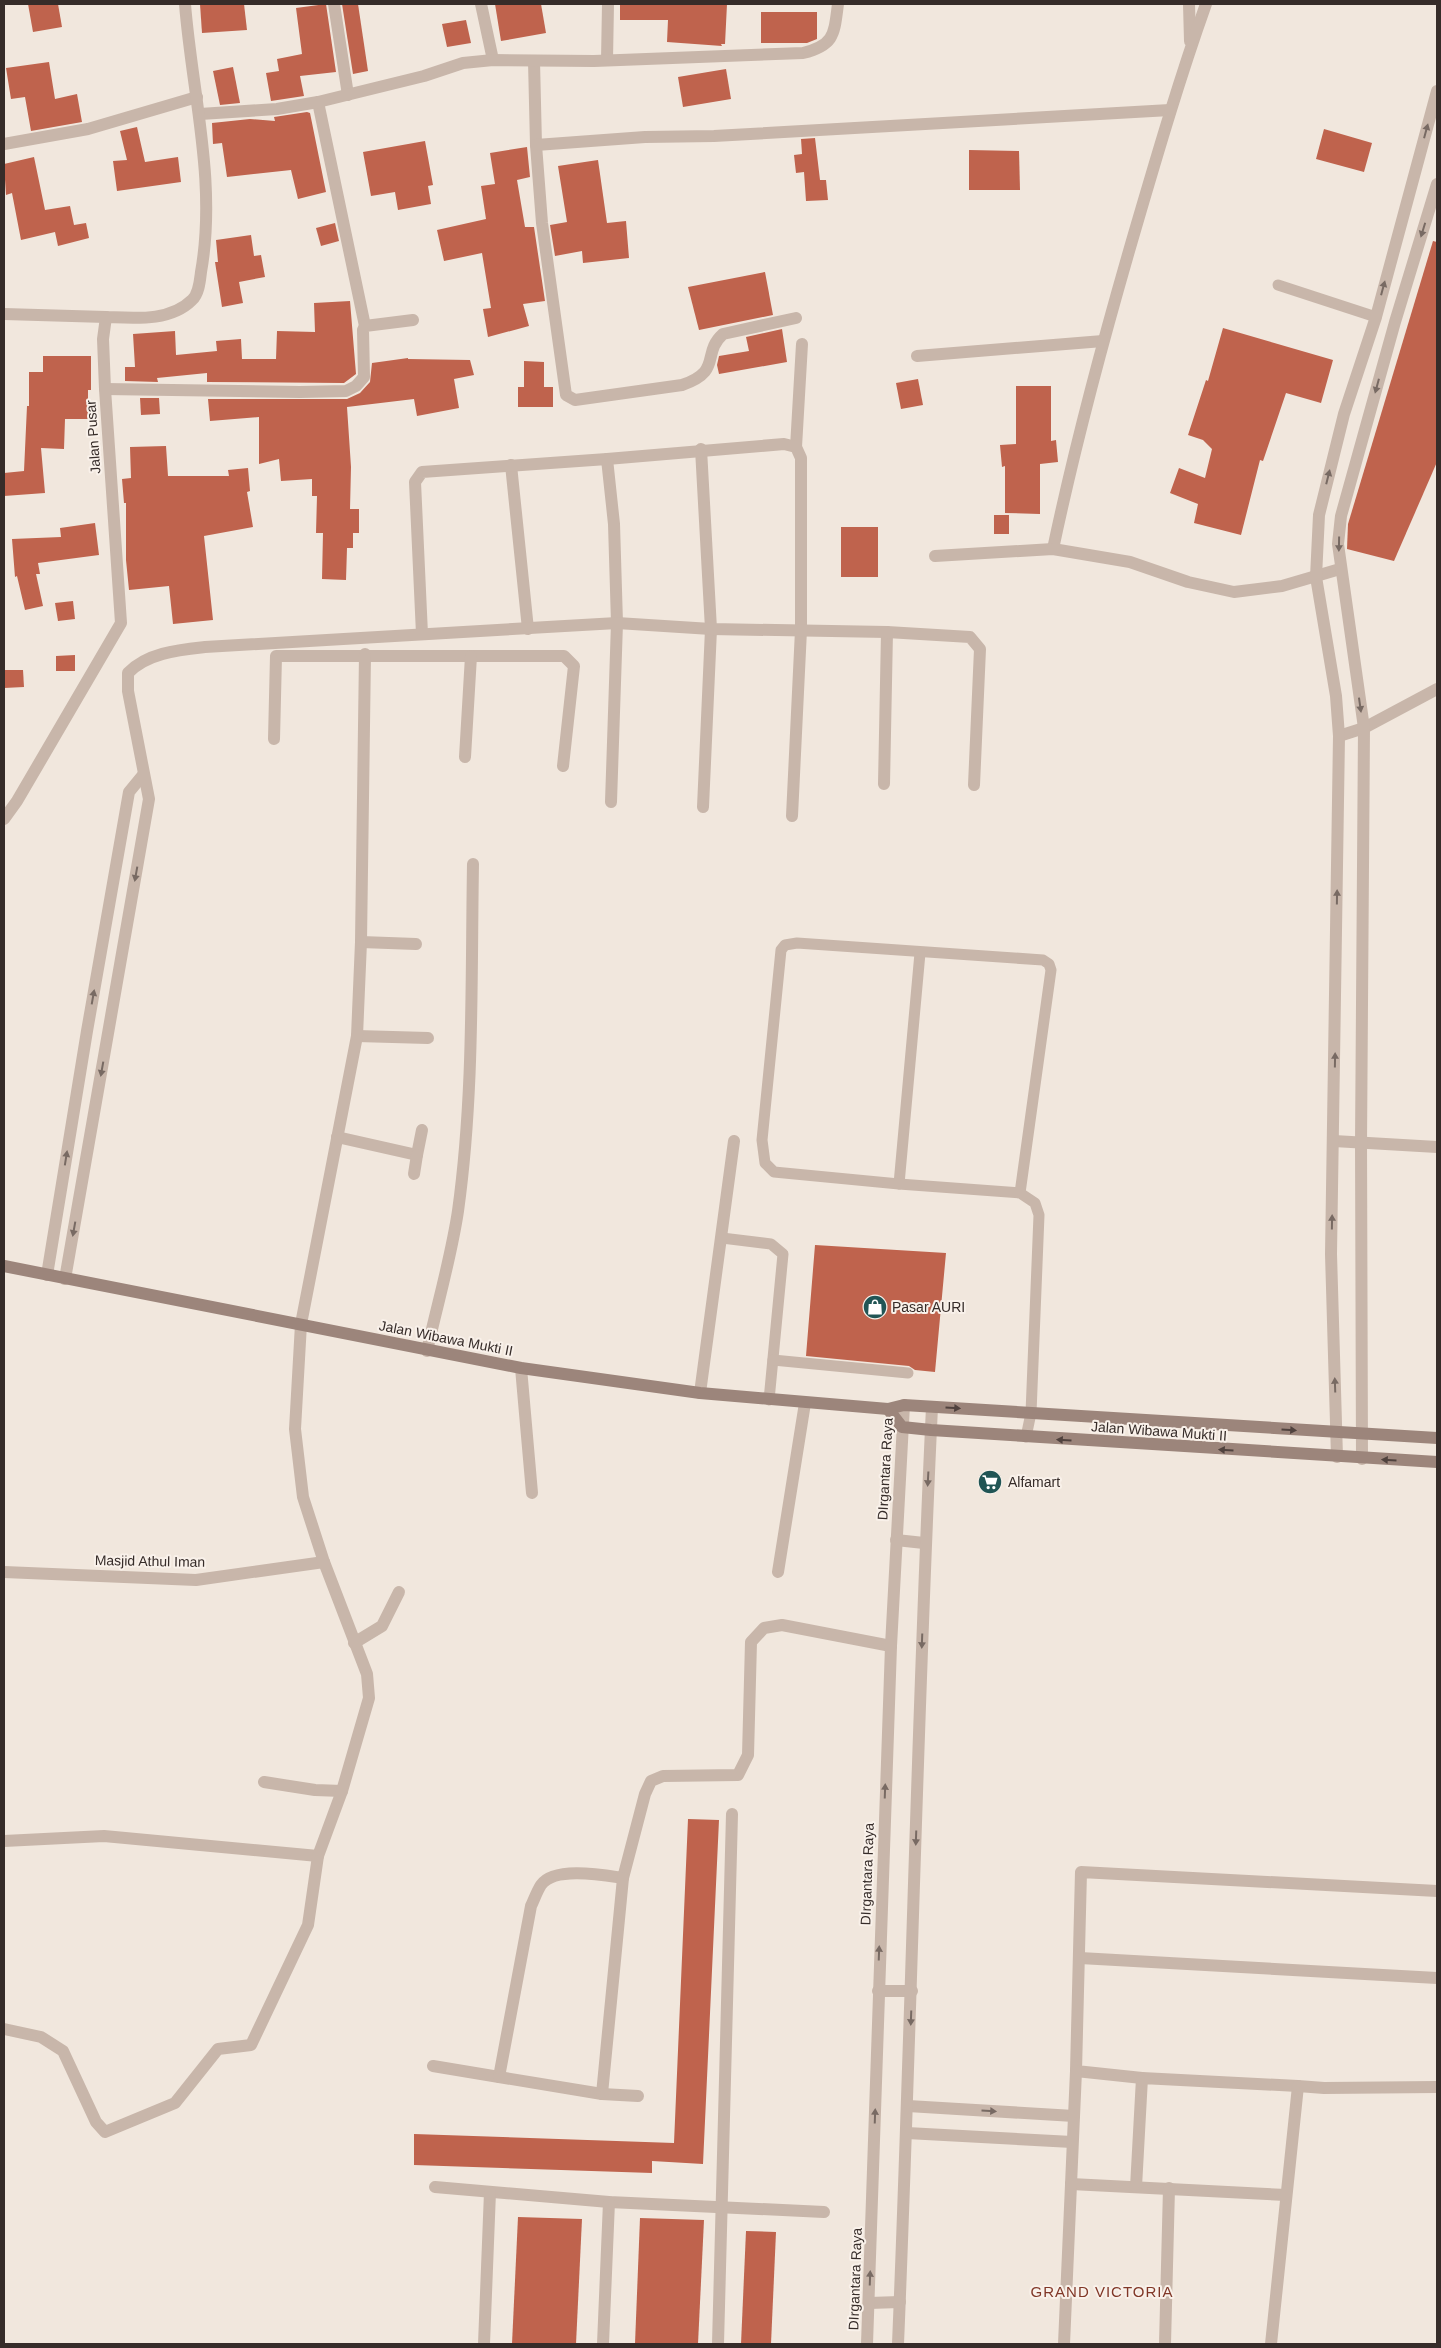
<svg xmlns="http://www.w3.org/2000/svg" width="1441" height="2348" font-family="Arial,sans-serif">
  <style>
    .building { fill: #bf634d }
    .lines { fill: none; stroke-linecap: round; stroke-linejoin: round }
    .lane { stroke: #c8b6aa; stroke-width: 11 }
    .street { stroke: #c8b6aa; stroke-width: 12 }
    .secondary { stroke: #9c857b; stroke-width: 12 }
    .oneway { fill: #786a63 }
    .oneway2 { fill: #50423e }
    .labels { text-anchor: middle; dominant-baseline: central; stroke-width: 4; stroke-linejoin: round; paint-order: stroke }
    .street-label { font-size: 14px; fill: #362c29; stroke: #f9f1ea }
    .poi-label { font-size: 14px; fill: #362c29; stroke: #f9f1ea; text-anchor: start }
    .neighbourhood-label { font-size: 15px; letter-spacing: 1px; fill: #803727; stroke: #f9f1ea }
  </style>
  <rect width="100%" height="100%" fill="#f1e7dd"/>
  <g class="building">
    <polygon points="28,4 58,4 62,27 33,32"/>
    <polygon points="200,4 244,4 247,30 202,33"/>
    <polygon points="326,4 336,72 300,76 304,96 271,101 266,73 279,71 277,59 302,54 296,8"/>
    <polygon points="342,4 358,4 368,71 353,74"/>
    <polygon points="495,4 541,4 546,33 501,41"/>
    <polygon points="620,4 727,4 725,44 721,44 722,46 667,42 668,20 620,20"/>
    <polygon points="761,12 817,12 817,39 807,43 761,43"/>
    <polygon points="466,20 471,43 447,47 442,24"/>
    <polygon points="49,62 55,99 77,94 82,122 31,131 25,97 11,99 6,68"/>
    <polygon points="233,67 240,103 220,105 213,71"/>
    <polygon points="726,69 731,99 683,107 678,77"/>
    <polygon points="307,112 310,113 326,192 298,199 291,170 227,177 222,143 213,144 212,123 250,119 275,121 274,117"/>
    <polygon points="137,127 145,162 178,157 181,182 117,191 113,161 127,160 120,131"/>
    <polygon points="1324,129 1372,143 1364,172 1316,159"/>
    <polygon points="815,138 820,180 826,180 828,200 806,201 804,172 796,173 794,155 802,154 801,139"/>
    <polygon points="425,141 433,185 428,186 431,204 398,210 395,192 371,196 363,152"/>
    <polygon points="527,147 530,177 517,180 525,227 534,227 545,301 523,304 529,326 488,337 483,309 491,308 482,253 444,261 437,230 486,219 481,186 495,184 490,153"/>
    <polygon points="969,150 1019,151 1020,190 969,190"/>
    <polygon points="34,157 45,210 70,206 74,225 86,223 89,238 58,246 55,232 21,240 12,193 6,195 4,164"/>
    <polygon points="598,160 607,223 626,221 629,258 583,263 582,251 555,256 550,225 567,222 558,166"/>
    <polygon points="335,223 339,241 321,246 316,228"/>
    <polygon points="251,235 254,256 261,255 265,277 239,282 243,303 222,307 215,262 218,262 216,240"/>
    <polygon points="1433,241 1437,242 1437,462 1394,561 1347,549 1348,524"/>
    <polygon points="765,272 773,315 699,330 688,287"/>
    <polygon points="350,301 356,374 344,383 207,382 207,373 157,378 158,382 125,381 125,367 135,367 133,334 175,331 176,355 217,351 216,341 241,339 242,359 276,359 277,331 315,332 314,303"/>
    <polygon points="1223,328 1333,360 1321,403 1286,393 1263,461 1260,460 1241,535 1194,523 1198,504 1170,493 1179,468 1205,478 1212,449 1203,440 1188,435 1206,380 1208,381"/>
    <polygon points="782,329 787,362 719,374 717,365 719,356 749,351 746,337"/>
    <polygon points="43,356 91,356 91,390 88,390 88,419 65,419 64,449 41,448 45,493 4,496 4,473 24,471 27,406 29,406 29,372 43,372"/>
    <polygon points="408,358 408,359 470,360 474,375 454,379 459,408 417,416 414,399 347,407 351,467 350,509 359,509 359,533 353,533 353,548 347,548 346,580 322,579 323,533 316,533 317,496 312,496 312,479 281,481 279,459 259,464 259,417 210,421 208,399 347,399 360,393 370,382 372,363"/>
    <polygon points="524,361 544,362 544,387 553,387 553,407 518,407 518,387 524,387"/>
    <polygon points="918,379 923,405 901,409 896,383"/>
    <polygon points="1016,386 1051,386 1051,441 1056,440 1058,462 1040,464 1040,514 1005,513 1005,466 1002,467 1000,445 1016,444"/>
    <polygon points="140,398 159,398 160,414 141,415"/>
    <polygon points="166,446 168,476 229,476 228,470 248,468 250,491 247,492 253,527 204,536 213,620 173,624 169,586 129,590 126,560 126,503 124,503 122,479 131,478 130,447"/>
    <rect x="994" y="515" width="15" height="19"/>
    <polygon points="95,523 99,555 38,563 40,574 36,574 43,606 25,610 17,576 15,577 12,539 61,537 60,528"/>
    <rect x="841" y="527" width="37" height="50"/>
    <polygon points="73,601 75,619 58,621 55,603"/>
    <polygon points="75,655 75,671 56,671 56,656"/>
    <polygon points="4,670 23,670 24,687 4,688"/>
    <polygon points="815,1245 946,1253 935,1372 915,1370 909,1366 806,1356"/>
    <polygon points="688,1819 719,1820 703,2164 652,2161 652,2173 414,2165 414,2134 674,2143"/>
    <polygon points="518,2217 582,2219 576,2344 512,2344"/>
    <polygon points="640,2218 704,2220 698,2344 635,2344"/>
    <polygon points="746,2231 776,2232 771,2344 741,2344"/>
  </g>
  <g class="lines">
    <g class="lane">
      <polyline points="1278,285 1376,317"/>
      <polyline points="899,1184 920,953"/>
      <polyline points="1020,1193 1051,970 1049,964 1043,960 797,943 785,945 781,950 762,1140 765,1163 774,1172 899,1184 1020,1193 1035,1203 1039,1215 1031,1413 1026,1437"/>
      <polyline points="722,1238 771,1244 783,1254 769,1400"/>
      <polyline points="773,1360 908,1373"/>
    </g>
    <g class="street">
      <polyline points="334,4 348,95"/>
      <polyline points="481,4 493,60"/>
      <polyline points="1189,4 1190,41"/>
      <polyline points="607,60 608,4"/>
      <path d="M534 61 536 145 542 223 566 395 575 400 682 385C723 371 701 354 723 334L796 318"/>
      <polyline points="318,102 365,326"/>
      <path d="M200 114 277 109 318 102 424 76 463 63 493 60 594 61 803 53C835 45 834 34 838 4"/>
      <polyline points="4,144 88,129 197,97"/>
      <polyline points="536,145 645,137 714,136 1170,110"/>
      <polyline points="4,314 106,317"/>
      <polyline points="917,356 1103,341"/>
      <polyline points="105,389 300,392 346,391 356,386 364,377 363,330 365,326 413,320"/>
      <polyline points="796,447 802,344"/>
      <polyline points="701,449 711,629 703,807"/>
      <polyline points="607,459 784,444 796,447 801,458 801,630 792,816"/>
      <polyline points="511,465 528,629"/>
      <path d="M1053 549C1076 440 1105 333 1136 227 1158 152 1180 77 1206 4"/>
      <polyline points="935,556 1053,549 1130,562 1188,582 1234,592 1282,586 1340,569"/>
      <polyline points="422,634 415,482 422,472 607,459 614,524 617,623 611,802"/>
      <polyline points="1339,736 1364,728 1437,689"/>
      <polyline points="274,739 276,656 564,656 574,666 563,766"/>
      <polyline points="465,757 471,656"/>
      <polyline points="884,784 887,632"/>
      <path d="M4 819 17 801 121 623 105 389 103 339 106 317C134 318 170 322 192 300 199 294 200 280 201 272 217 182 192 93 185 4"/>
      <polyline points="361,942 416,944"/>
      <polyline points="357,1036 428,1038"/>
      <polyline points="337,1137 417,1155 422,1130"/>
      <polyline points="1334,1141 1437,1147"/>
      <polyline points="414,1174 417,1155"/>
      <polyline points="47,1275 87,1031 129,792 143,775"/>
      <path d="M65 1279 149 799 128 691V673C147 653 178 650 205 647L617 623 711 629 887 632 970 637 980 649 974 785"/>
      <path d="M427 1351C437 1305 451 1258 458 1211 474 1096 471 979 473 864"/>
      <polyline points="521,1368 532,1493"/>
      <polyline points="700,1393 734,1141"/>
      <polyline points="1337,1457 1331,1254 1339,736 1336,696 1316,577 1319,515 1344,414 1376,317 1437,91"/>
      <polyline points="1362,1459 1361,1143 1364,728 1338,544 1341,516 1395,322 1437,184"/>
      <polyline points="896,1540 924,1543"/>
      <polyline points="4,1572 196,1580 324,1562"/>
      <polyline points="778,1572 805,1403"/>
      <polyline points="354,1643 382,1626 399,1592"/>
      <polyline points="264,1782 315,1790 342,1791"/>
      <polyline points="4,1841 104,1836 318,1856"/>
      <polyline points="1080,1958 1437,1978"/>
      <polyline points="878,1991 912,1991"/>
      <polyline points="4,2029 41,2037 63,2051 96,2122 105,2132 175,2103 218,2049 251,2045 308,1925 318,1856 342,1791 369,1698 367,1674 324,1562 303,1497 295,1429 301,1324 357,1036 361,942 365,654"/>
      <path d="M433 2066 499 2077 531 1906C534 1900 537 1891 541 1885 554 1866 603 1875 623 1878L645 1794 651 1781 663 1776 738 1775 748 1755 751 1642 764 1628 782 1625 891 1646"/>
      <polyline points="499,2077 602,2094 623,1878"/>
      <polyline points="1142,2078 1076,2071 1081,1872 1437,1891"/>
      <polyline points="602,2094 638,2096"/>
      <polyline points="908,2106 1074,2116"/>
      <polyline points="907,2133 1072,2142"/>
      <polyline points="1071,2184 1286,2195"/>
      <polyline points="435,2187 609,2202 824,2212"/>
      <polyline points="1136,2187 1142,2078 1298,2086"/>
      <polyline points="869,2303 900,2302"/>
      <polyline points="484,2344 490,2192"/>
      <polyline points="603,2344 609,2202"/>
      <polyline points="718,2344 732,1814"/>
      <polyline points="867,2344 891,1646 904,1405"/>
      <path d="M898 2344C911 2032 917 1719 932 1407"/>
      <polyline points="1064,2344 1076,2071"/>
      <polyline points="1165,2344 1169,2188"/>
      <polyline points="1271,2344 1298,2086 1324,2088 1437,2087"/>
    </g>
    <g class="secondary">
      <polyline points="4,1266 521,1368 700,1393 888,1409 904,1405 1437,1438"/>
      <polyline points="888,1409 902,1427 931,1430 1437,1462"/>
    </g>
  </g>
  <defs><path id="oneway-solid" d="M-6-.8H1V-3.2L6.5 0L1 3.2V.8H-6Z" transform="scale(1.25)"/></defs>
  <g class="oneway">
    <use href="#oneway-solid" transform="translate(1426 131) rotate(-75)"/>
    <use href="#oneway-solid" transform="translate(1423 230) rotate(107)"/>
    <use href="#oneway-solid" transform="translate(1383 288) rotate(-75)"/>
    <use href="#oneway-solid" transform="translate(1377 386) rotate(105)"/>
    <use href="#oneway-solid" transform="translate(1328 477) rotate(-76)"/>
    <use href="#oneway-solid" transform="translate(1339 544) rotate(91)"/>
    <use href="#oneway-solid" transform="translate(1360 705) rotate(82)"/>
    <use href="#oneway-solid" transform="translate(136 874) rotate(100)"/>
    <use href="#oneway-solid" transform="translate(1337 897) rotate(-89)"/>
    <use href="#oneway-solid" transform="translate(93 997) rotate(-80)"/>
    <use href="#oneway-solid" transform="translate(1335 1060) rotate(-89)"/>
    <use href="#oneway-solid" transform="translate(102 1069) rotate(100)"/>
    <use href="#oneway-solid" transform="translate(66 1158) rotate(-81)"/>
    <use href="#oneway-solid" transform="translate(1332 1222) rotate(-89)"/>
    <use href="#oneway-solid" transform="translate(74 1229) rotate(100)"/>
    <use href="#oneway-solid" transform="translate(1335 1385) rotate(-92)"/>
    <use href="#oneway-solid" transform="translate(928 1479) rotate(93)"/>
    <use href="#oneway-solid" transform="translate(922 1641) rotate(92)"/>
    <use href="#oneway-solid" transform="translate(885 1791) rotate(-88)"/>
    <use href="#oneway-solid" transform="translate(916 1838) rotate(92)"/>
    <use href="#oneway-solid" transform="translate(879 1953) rotate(-88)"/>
    <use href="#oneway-solid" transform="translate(911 2018) rotate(92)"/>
    <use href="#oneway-solid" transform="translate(989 2111) rotate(3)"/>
    <use href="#oneway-solid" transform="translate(875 2116) rotate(-88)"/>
    <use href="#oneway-solid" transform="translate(870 2278) rotate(-88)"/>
  </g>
  <g class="oneway2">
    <use href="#oneway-solid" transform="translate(953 1408) rotate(4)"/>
    <use href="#oneway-solid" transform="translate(1289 1430) rotate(4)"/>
    <use href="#oneway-solid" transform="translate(1064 1440) rotate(-176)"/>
    <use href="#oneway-solid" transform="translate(1226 1450) rotate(-176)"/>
    <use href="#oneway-solid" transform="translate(1389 1460) rotate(-177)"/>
  </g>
  <defs>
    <g id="shop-disc" transform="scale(1.25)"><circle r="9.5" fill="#215555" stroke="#f9f1ea"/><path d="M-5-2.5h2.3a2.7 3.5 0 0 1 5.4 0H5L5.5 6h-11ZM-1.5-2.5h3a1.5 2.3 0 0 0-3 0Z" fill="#fff"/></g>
    <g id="supermarket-disc" transform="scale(1.25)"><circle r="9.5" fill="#215555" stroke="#f9f1ea"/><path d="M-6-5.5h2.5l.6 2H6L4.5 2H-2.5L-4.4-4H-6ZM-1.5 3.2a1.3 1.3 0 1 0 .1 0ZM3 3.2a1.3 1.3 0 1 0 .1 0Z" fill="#fff"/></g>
  </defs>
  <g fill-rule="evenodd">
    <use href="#shop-disc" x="875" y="1307"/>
    <use href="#supermarket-disc" x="990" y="1482"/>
  </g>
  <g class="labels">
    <g class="street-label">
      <text transform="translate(93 437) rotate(-94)">Jalan Pusar</text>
      <text transform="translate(446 1338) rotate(11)">Jalan Wibawa Mukti II</text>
      <text transform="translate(1159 1431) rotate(4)">Jalan Wibawa Mukti II</text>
      <text transform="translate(885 1469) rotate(-87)">DIrgantara Raya</text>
      <text transform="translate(150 1561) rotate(1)">Masjid Athul Iman</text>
      <text transform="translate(867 1874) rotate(-88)">DIrgantara Raya</text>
      <text transform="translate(855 2279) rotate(-88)">DIrgantara Raya</text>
    </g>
    <g class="poi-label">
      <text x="892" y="1307">Pasar AURI</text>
      <text x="1008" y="1482">Alfamart</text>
    </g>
    <g class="neighbourhood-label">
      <text x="1102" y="2291">GRAND VICTORIA</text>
    </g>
  </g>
  <rect width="1441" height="2348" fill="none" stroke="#362c29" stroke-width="10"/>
</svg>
